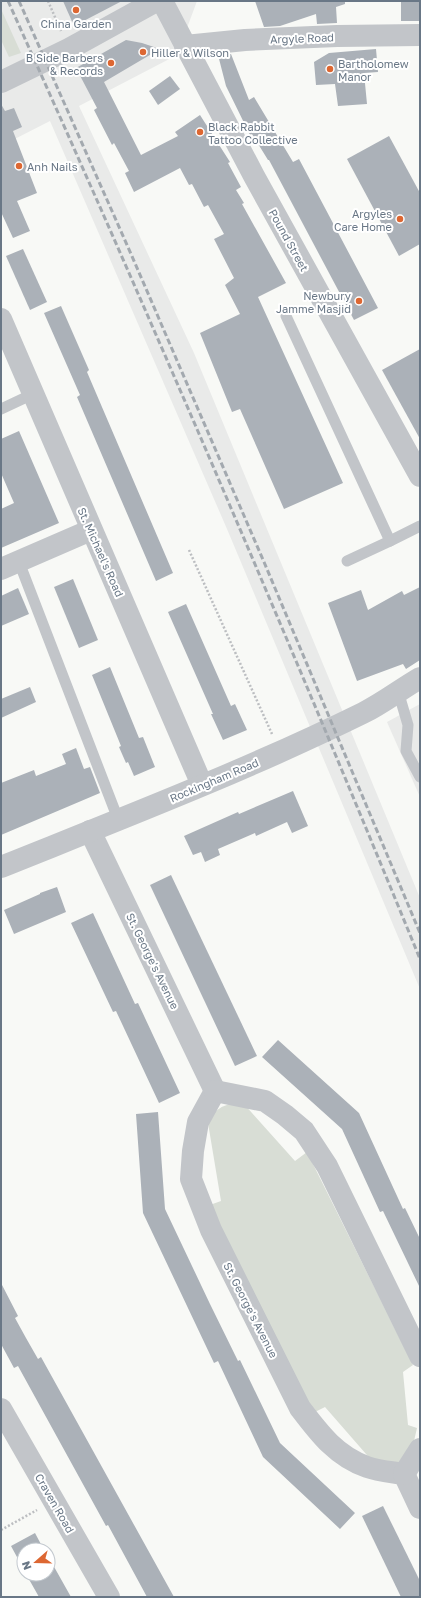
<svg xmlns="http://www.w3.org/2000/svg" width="421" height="1598" font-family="'Golos Text',sans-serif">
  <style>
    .built { fill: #e9eae9 }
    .green { fill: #d8ddd5 }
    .building { fill: #abb1b8 }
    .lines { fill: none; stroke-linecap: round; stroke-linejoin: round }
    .path { stroke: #bcbec1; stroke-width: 2.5; stroke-dasharray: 2 2; stroke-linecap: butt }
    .service { stroke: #c2c5c9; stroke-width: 11 }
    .minor { stroke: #c2c5c9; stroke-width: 22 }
    .rail { stroke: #a3a9af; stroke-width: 3; stroke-dasharray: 6 3; stroke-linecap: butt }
    .poi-dot { fill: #dd6732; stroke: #fff; stroke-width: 1.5 }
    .labels { text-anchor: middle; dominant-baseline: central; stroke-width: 4; stroke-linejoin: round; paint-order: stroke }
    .poi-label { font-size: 11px; fill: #697786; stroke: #fff; text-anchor: start }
    .street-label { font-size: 11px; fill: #697786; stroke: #fff }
  </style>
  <rect width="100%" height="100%" fill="#f8f9f6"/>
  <g class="built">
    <polygon points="1,1 197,1 177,55 79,106 194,353 420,898 420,989 227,529 50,121 1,146"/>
    <polygon points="420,704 420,797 387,722"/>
  </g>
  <g class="green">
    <polygon points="1,9 21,53 9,57 1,40"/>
    <path d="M238 1103 244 1104 295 1161 307 1152 413 1365 403 1372 408 1425 417 1428 414 1441 399 1462 385 1464 373 1462 325 1407 311 1414 207 1206 221 1201 208 1123C216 1108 222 1105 238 1103Z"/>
  </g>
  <g class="building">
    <polygon points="63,1 122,1 74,26"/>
    <polygon points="255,1 345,1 345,4 336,7 337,23 317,24 316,14 280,26 264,27"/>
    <rect x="401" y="1" width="19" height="20"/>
    <polygon points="126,40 142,43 160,49 104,82 141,155 178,136 175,132 200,115 230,162 228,163 241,187 236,190 244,203 242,204 286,283 258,297 343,483 284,509 240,409 232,412 200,333 240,314 225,285 234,278 214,239 224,234 208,205 204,207 192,184 189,185 180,168 134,192 125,173 129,171 114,143 112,145 94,110 97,108 76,68"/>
    <polygon points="376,49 378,72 364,73 367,104 338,106 335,84 316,85 314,62 329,53"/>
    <polygon points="231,54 249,100 254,97 293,162 299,159 378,308 354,320 269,160 268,160 252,134 250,135 226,86 218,55"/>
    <polygon points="170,76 180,89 158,105 149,91"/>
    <polygon points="1,104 5,111 14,108 22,127 13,131 37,193 17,201 30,231 13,238 1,212"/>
    <polygon points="389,136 420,193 420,244 399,256 347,159"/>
    <polygon points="23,249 47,302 30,310 6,256"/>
    <polygon points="61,306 89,370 87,372 173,573 156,581 77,397 80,395 44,313"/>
    <polygon points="420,349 420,439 382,370"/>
    <polygon points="19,431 59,523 1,548 1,509 14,503 1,473 1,439"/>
    <polygon points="73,579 98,640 79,648 54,587"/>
    <polygon points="420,587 420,660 406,669 403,664 357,681 328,603 361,590 368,610 402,591 404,595"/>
    <polygon points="18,588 29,614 1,626 1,596"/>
    <polygon points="186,604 231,706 235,704 247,730 223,740 211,714 213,714 168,612"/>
    <polygon points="110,667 139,738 143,737 155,767 134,776 128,762 126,763 119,747 121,746 92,675"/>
    <polygon points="30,687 36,702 1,718 1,699"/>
    <polygon points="76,748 84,769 90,767 100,793 1,835 1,783 34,770 36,776 66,764 62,754"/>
    <polygon points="293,791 308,826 292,833 287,822 256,836 255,833 218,849 220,855 205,862 201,852 193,855 184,836 238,812 239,814"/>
    <polygon points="171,875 257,1056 235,1066 150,885"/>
    <polygon points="57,887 66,912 14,934 4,910 40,894 40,893"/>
    <polygon points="93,913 135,1004 138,1003 180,1093 159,1103 116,1011 113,1012 71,923"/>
    <polygon points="278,1040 359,1113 403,1209 405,1208 420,1239 420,1288 383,1211 380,1212 342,1129 262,1057"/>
    <polygon points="158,1112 165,1209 210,1304 238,1361 240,1360 280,1443 355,1513 340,1529 263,1457 218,1361 214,1363 143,1213 136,1114"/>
    <polygon points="1,1283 18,1316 15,1318 26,1338 38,1359 41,1357 174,1597 147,1597 108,1525 106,1526 18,1366 14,1368 1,1344"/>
    <polygon points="383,1506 420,1581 420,1597 401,1597 362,1516"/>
    <polygon points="35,1533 44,1550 24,1550 24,1570 11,1546"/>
    <polygon points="48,1556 71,1597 39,1597 26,1574 48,1574"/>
  </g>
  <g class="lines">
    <g class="path">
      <polyline points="48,1 61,31"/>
      <polyline points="189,550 272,734"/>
      <polyline points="1,1530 37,1510"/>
    </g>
    <g class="service">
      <polyline points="286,316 390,541 420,526"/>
      <polyline points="1,409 33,394"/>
      <polyline points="347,561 390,541"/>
      <polyline points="19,562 118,819"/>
      <polyline points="398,691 408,725 406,751 420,777"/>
    </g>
    <g class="minor">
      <polyline points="162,1 254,176 420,476"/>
      <polyline points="185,46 245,40 337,36 420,35"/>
      <polyline points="1,82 69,49 156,1"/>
      <polyline points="1,319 202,785"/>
      <polyline points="1,569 91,530"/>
      <polyline points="90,831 215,1091"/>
      <path d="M1 867C123 818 245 771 363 713 383 703 401 689 420 678"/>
      <path d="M215 1091 198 1122 193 1151 191 1179 211 1230 300 1408C319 1433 336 1456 367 1467 378 1471 392 1472 404 1474"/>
      <polyline points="215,1091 265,1101 285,1115 304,1131 327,1166 420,1356"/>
      <polyline points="1,1409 109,1597"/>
      <polyline points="404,1474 420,1508"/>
      <polyline points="404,1474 420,1449"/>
    </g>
    <g class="rail">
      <path d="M8 1C151 318 288 637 420 959"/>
      <polyline points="19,1 131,254 264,562 420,933"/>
    </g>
  </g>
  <g class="poi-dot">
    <circle cx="76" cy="10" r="4"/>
    <circle cx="143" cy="52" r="4"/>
    <circle cx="111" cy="63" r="4"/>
    <circle cx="330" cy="69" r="4"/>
    <circle cx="200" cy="132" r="4"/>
    <circle cx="19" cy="166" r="4"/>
    <circle cx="400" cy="219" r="4"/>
    <circle cx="359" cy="301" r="4"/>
  </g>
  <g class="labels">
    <g class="poi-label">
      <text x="76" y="23" text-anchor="middle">China Garden</text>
      <text x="151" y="52">Hiller &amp; Wilson</text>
      <text x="103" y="57" text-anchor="end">B Side Barbers<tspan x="103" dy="13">&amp; Records</tspan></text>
      <text x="338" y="63">Bartholomew<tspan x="338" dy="13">Manor</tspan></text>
      <text x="208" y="126">Black Rabbit<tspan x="208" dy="13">Tattoo Collective</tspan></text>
      <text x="27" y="166">Anh Nails</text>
      <text x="392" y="213" text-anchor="end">Argyles<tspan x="392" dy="13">Care Home</tspan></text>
      <text x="351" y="295" text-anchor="end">Newbury<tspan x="351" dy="13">Jamme Masjid</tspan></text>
    </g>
    <g class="street-label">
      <text transform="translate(302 38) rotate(-2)">Argyle Road</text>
      <text transform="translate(289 240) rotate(61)">Pound Street</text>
      <text transform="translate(101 552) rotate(66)">St. Michael's Road</text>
      <text transform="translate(214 780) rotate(-23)">Rockingham Road</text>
      <text transform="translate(153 961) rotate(64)">St. George's Avenue</text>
      <text transform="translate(251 1310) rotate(63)">St. George's Avenue</text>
      <text transform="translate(55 1503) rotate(60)">Craven Road</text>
    </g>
  </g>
  <rect width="421" height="1598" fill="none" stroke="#697786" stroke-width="4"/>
  <g transform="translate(36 1562) rotate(250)"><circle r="19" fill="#ffffff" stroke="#c3c9cf"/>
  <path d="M0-3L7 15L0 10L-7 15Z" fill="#dd6732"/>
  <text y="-6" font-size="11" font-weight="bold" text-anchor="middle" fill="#697786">N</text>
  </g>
</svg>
